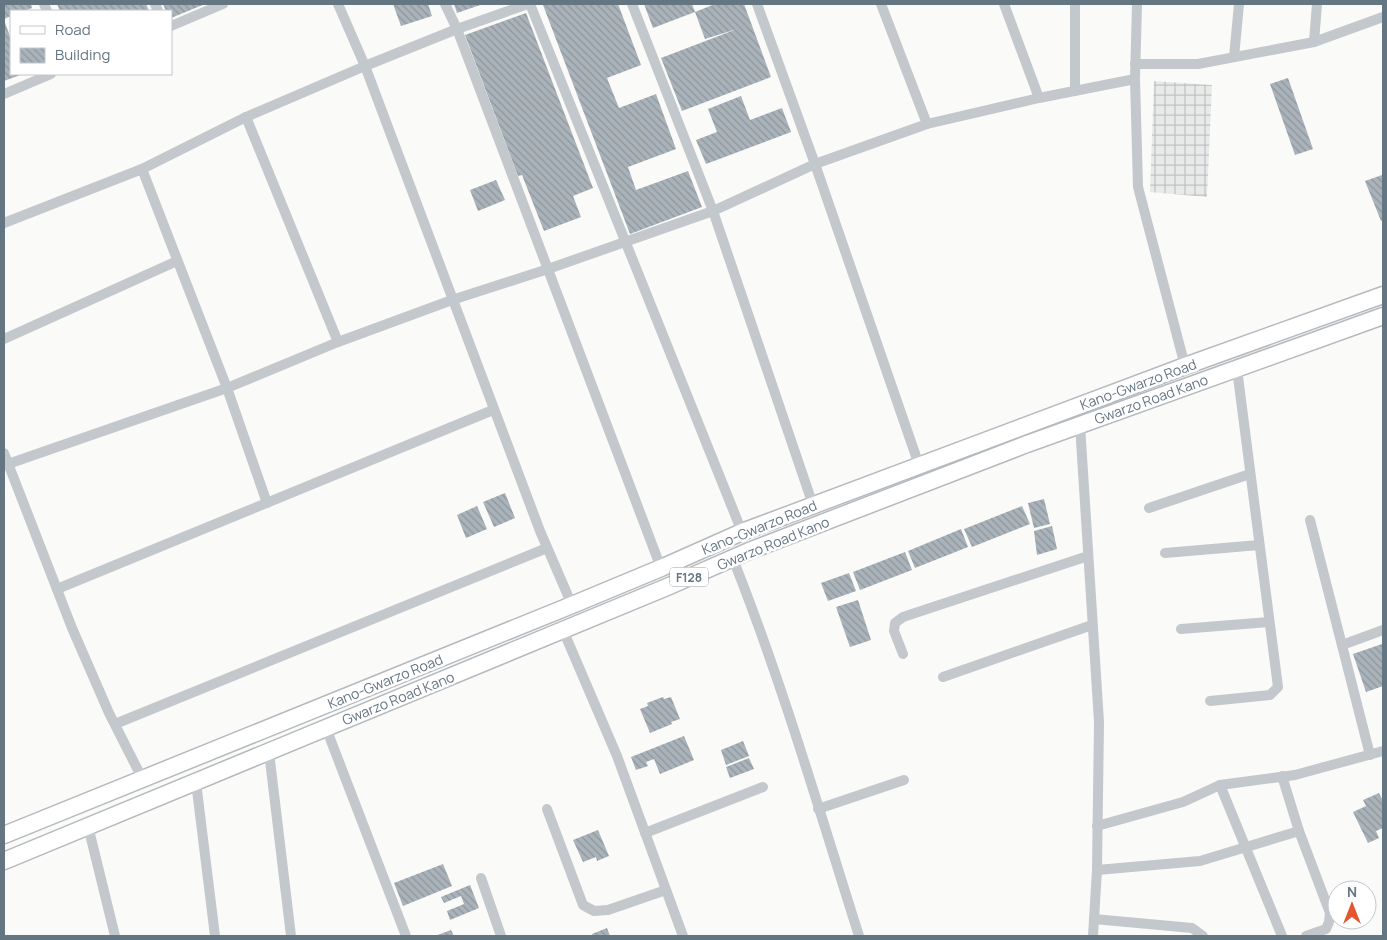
<svg xmlns="http://www.w3.org/2000/svg" width="1387" height="940" font-family="Manrope,sans-serif">
  <style>
    .industrial { fill: url(#industrial-grid) }
    .building { fill: url(#building-back-hatch) }
    .lines { fill: none; stroke-linecap: round; stroke-linejoin: round }
    .primary-casing { stroke: #b5babe; stroke-width: 19 }
    .minor { stroke: #c3c8cc; stroke-width: 10 }
    .primary { stroke: #fff; stroke-width: 16 }
    .labels { text-anchor: middle; dominant-baseline: central; stroke-width: 5; stroke-linejoin: round; paint-order: stroke }
    .shield { fill: #fff; stroke: #939fa8; stroke-width: 1 }
    .shield-label { font-size: 12px; font-weight: bold; fill: #657683 }
    .street-label { font-size: 14px; fill: #657683; stroke: #fff }
  </style>
  <defs>
    <pattern id="industrial-grid" width="8" height="8" patternUnits="userSpaceOnUse" patternTransform="scale(1.25)"><rect width="8" height="8" fill="#e8e9e9"/><path d="M0 4h8M4 0v8" fill="none" stroke="#c0c1c2"/></pattern>
    <pattern id="building-back-hatch" width="6" height="6" patternUnits="userSpaceOnUse" patternTransform="scale(1.25)"><rect width="6" height="6" fill="#aab3b9"/><path d="M-1 5l2 2M0 0l6 6M5-1l2 2" fill="none" stroke="#8e969c"/></pattern>
  </defs>
  <rect width="100%" height="100%" fill="#fafaf8"/>
  <polygon class="industrial" points="1154,81 1212,85 1207,197 1150,192"/>
  <g class="building">
    <polygon points="4,4 31,4 32,8 24,11 11,11 11,16 4,19"/>
    <polygon points="57,4 146,4 149,11 60,11"/>
    <polygon points="163,4 205,4 171,18 171,11 166,11"/>
    <polygon points="393,4 428,4 432,16 401,26"/>
    <polygon points="454,4 483,4 457,13"/>
    <polygon points="546,4 618,4 641,65 607,78 619,108 656,94 676,149 628,167 636,190 688,171 702,207 630,234 543,5"/>
    <polygon points="644,4 692,4 695,12 715,4 744,4 771,77 682,111 661,58 737,29 705,39 695,12 653,28"/>
    <polygon points="526,13 593,188 573,196 581,217 544,231 522,175 518,176 465,35"/>
    <polygon points="4,20 11,39 11,74 23,74 4,81"/>
    <polygon points="1288,78 1313,149 1295,155 1270,84"/>
    <polygon points="741,96 750,120 782,108 791,132 706,164 696,140 717,132 708,109"/>
    <polygon points="1382,175 1383,220 1381,221 1365,181"/>
    <polygon points="496,180 505,200 478,211 470,190"/>
    <polygon points="505,493 515,518 494,527 483,502"/>
    <polygon points="1044,499 1050,524 1034,528 1028,503"/>
    <polygon points="477,506 487,529 466,538 457,515"/>
    <polygon points="1022,506 1030,524 972,547 964,529"/>
    <polygon points="1052,526 1057,549 1037,555 1034,531"/>
    <polygon points="961,529 968,547 915,568 908,551"/>
    <polygon points="905,552 912,570 860,590 853,572"/>
    <polygon points="849,573 856,591 828,601 821,583"/>
    <polygon points="858,600 871,640 850,647 836,607"/>
    <polygon points="1382,644 1383,648 1383,686 1366,692 1353,654"/>
    <polygon points="663,697 664,699 671,697 680,719 671,722 672,724 650,733 640,709 648,706 647,703"/>
    <polygon points="684,736 694,760 660,774 654,759 646,762 648,766 636,770 631,757"/>
    <polygon points="743,741 749,756 726,765 721,750"/>
    <polygon points="749,758 754,769 730,778 726,767"/>
    <polygon points="1379,793 1382,799 1383,798 1383,828 1376,831 1379,838 1368,843 1353,812 1366,806 1363,800"/>
    <polygon points="598,830 609,856 597,861 596,857 583,862 573,840"/>
    <polygon points="443,864 452,886 403,906 394,883"/>
    <polygon points="470,885 479,908 450,920 447,911 464,904 461,896 444,903 441,897"/>
    <polygon points="607,928 610,936 593,936 592,934"/>
    <polygon points="451,930 454,936 435,936"/>
  </g>
  <g class="lines">
    <g class="primary-casing">
      <g id="primary">
        <polyline points="4,835 572,605 661,568 742,532 1185,366 1383,295"/>
        <polyline points="4,861 667,587 749,551 1027,444 1383,316"/>
      </g>
    </g>
    <g class="minor">
      <polyline points="44,4 47,11"/>
      <polyline points="155,4 158,11"/>
      <polyline points="338,4 365,66 540,531 572,605"/>
      <polyline points="445,4 457,29 661,568"/>
      <polyline points="530,4 742,532"/>
      <polyline points="632,4 713,211 813,505"/>
      <polyline points="757,4 815,164 919,465"/>
      <polyline points="881,4 927,124"/>
      <polyline points="1004,4 1039,98"/>
      <polyline points="1137,4 1135,79 1138,187 1185,366"/>
      <polyline points="171,26 223,4"/>
      <polyline points="1314,42 1317,4"/>
      <polyline points="1234,57 1239,4"/>
      <polyline points="1135,64 1198,64 1314,42 1383,17"/>
      <polyline points="1075,91 1075,4"/>
      <polyline points="4,94 51,74"/>
      <polyline points="246,117 338,342"/>
      <polyline points="142,169 227,388 267,503"/>
      <polyline points="4,223 142,169 246,117 365,66 457,29 528,4"/>
      <polyline points="4,339 177,261"/>
      <polyline points="1080,425 1099,722 1097,870 1093,936"/>
      <polyline points="4,453 72,628 109,713 142,778"/>
      <polyline points="8,464 227,388 338,342 452,300 548,269 713,211 815,164 927,124 1039,98 1135,79"/>
      <polyline points="1149,508 1250,474"/>
      <polyline points="1310,520 1370,755"/>
      <polyline points="1165,553 1259,545"/>
      <path d="M733 559C782 682 819 810 859 936"/>
      <polyline points="57,589 493,410"/>
      <polyline points="1181,629 1269,622"/>
      <polyline points="563,630 617,756 683,936"/>
      <polyline points="1342,645 1383,630"/>
      <polyline points="903,654 894,631 895,623 903,617 1088,556"/>
      <polyline points="943,677 1092,625"/>
      <polyline points="1210,701 1270,695 1278,687 1237,369"/>
      <polyline points="115,724 547,548"/>
      <polyline points="326,728 406,936"/>
      <polyline points="269,752 291,936"/>
      <polyline points="1282,776 1299,831 1330,913 1329,922 1326,929 1306,936"/>
      <polyline points="196,782 215,936"/>
      <polyline points="1220,785 1282,936"/>
      <polyline points="547,809 583,905 594,911 608,910 666,890"/>
      <polyline points="818,809 904,780"/>
      <polyline points="88,826 115,936"/>
      <polyline points="1097,826 1183,802 1220,785 1295,775 1383,751"/>
      <polyline points="645,833 763,787"/>
      <polyline points="1097,870 1200,861 1299,831"/>
      <polyline points="481,878 501,936"/>
      <polyline points="1094,919 1192,928 1203,936"/>
    </g>
    <use href="#primary" class="primary"/>
  </g>
  <g class="labels">
    <rect class="shield" x="670" y="567.5" width="38" height="19" rx="4"/>
    <g class="shield-label">
      <text x="689" y="577">F128</text>
    </g>
    <g class="street-label">
      <text transform="translate(1138 384) rotate(-20)">Kano-Gwarzo Road</text>
      <text transform="translate(1151 399) rotate(-20)">Gwarzo Road Kano</text>
      <text transform="translate(759 527) rotate(-22)">Kano-Gwarzo Road</text>
      <text transform="translate(773 543) rotate(-22)">Gwarzo Road Kano</text>
      <text transform="translate(385 681) rotate(-22)">Kano-Gwarzo Road</text>
      <text transform="translate(398 698) rotate(-22)">Gwarzo Road Kano</text>
    </g>
  </g>
  <rect width="1387" height="940" fill="none" stroke="#657683" stroke-width="10"/>
  <rect x="10" y="10" width="162" height="65" fill="#ffffff" stroke="#c1c8cd"/>
  <rect x="20" y="26" width="25" height="8" fill="#ffffff" stroke="#c1c8cd"/>
  <text x="55" y="35" font-size="15" fill="#657683">Road</text>
  <rect x="20" y="48" width="25" height="15" fill="url(#building-back-hatch)" stroke="#c1c8cd"/>
  <text x="55" y="60" font-size="15" fill="#657683">Building</text>
  <g transform="translate(1352 905)"><circle r="24" fill="#ffffff" stroke="#c1c8cd"/>
  <path d="M0-4L9 19L0 12L-9 19Z" fill="#e4572e"/>
  <text y="-8" font-size="14" font-weight="bold" text-anchor="middle" fill="#657683">N</text>
  </g>
</svg>
